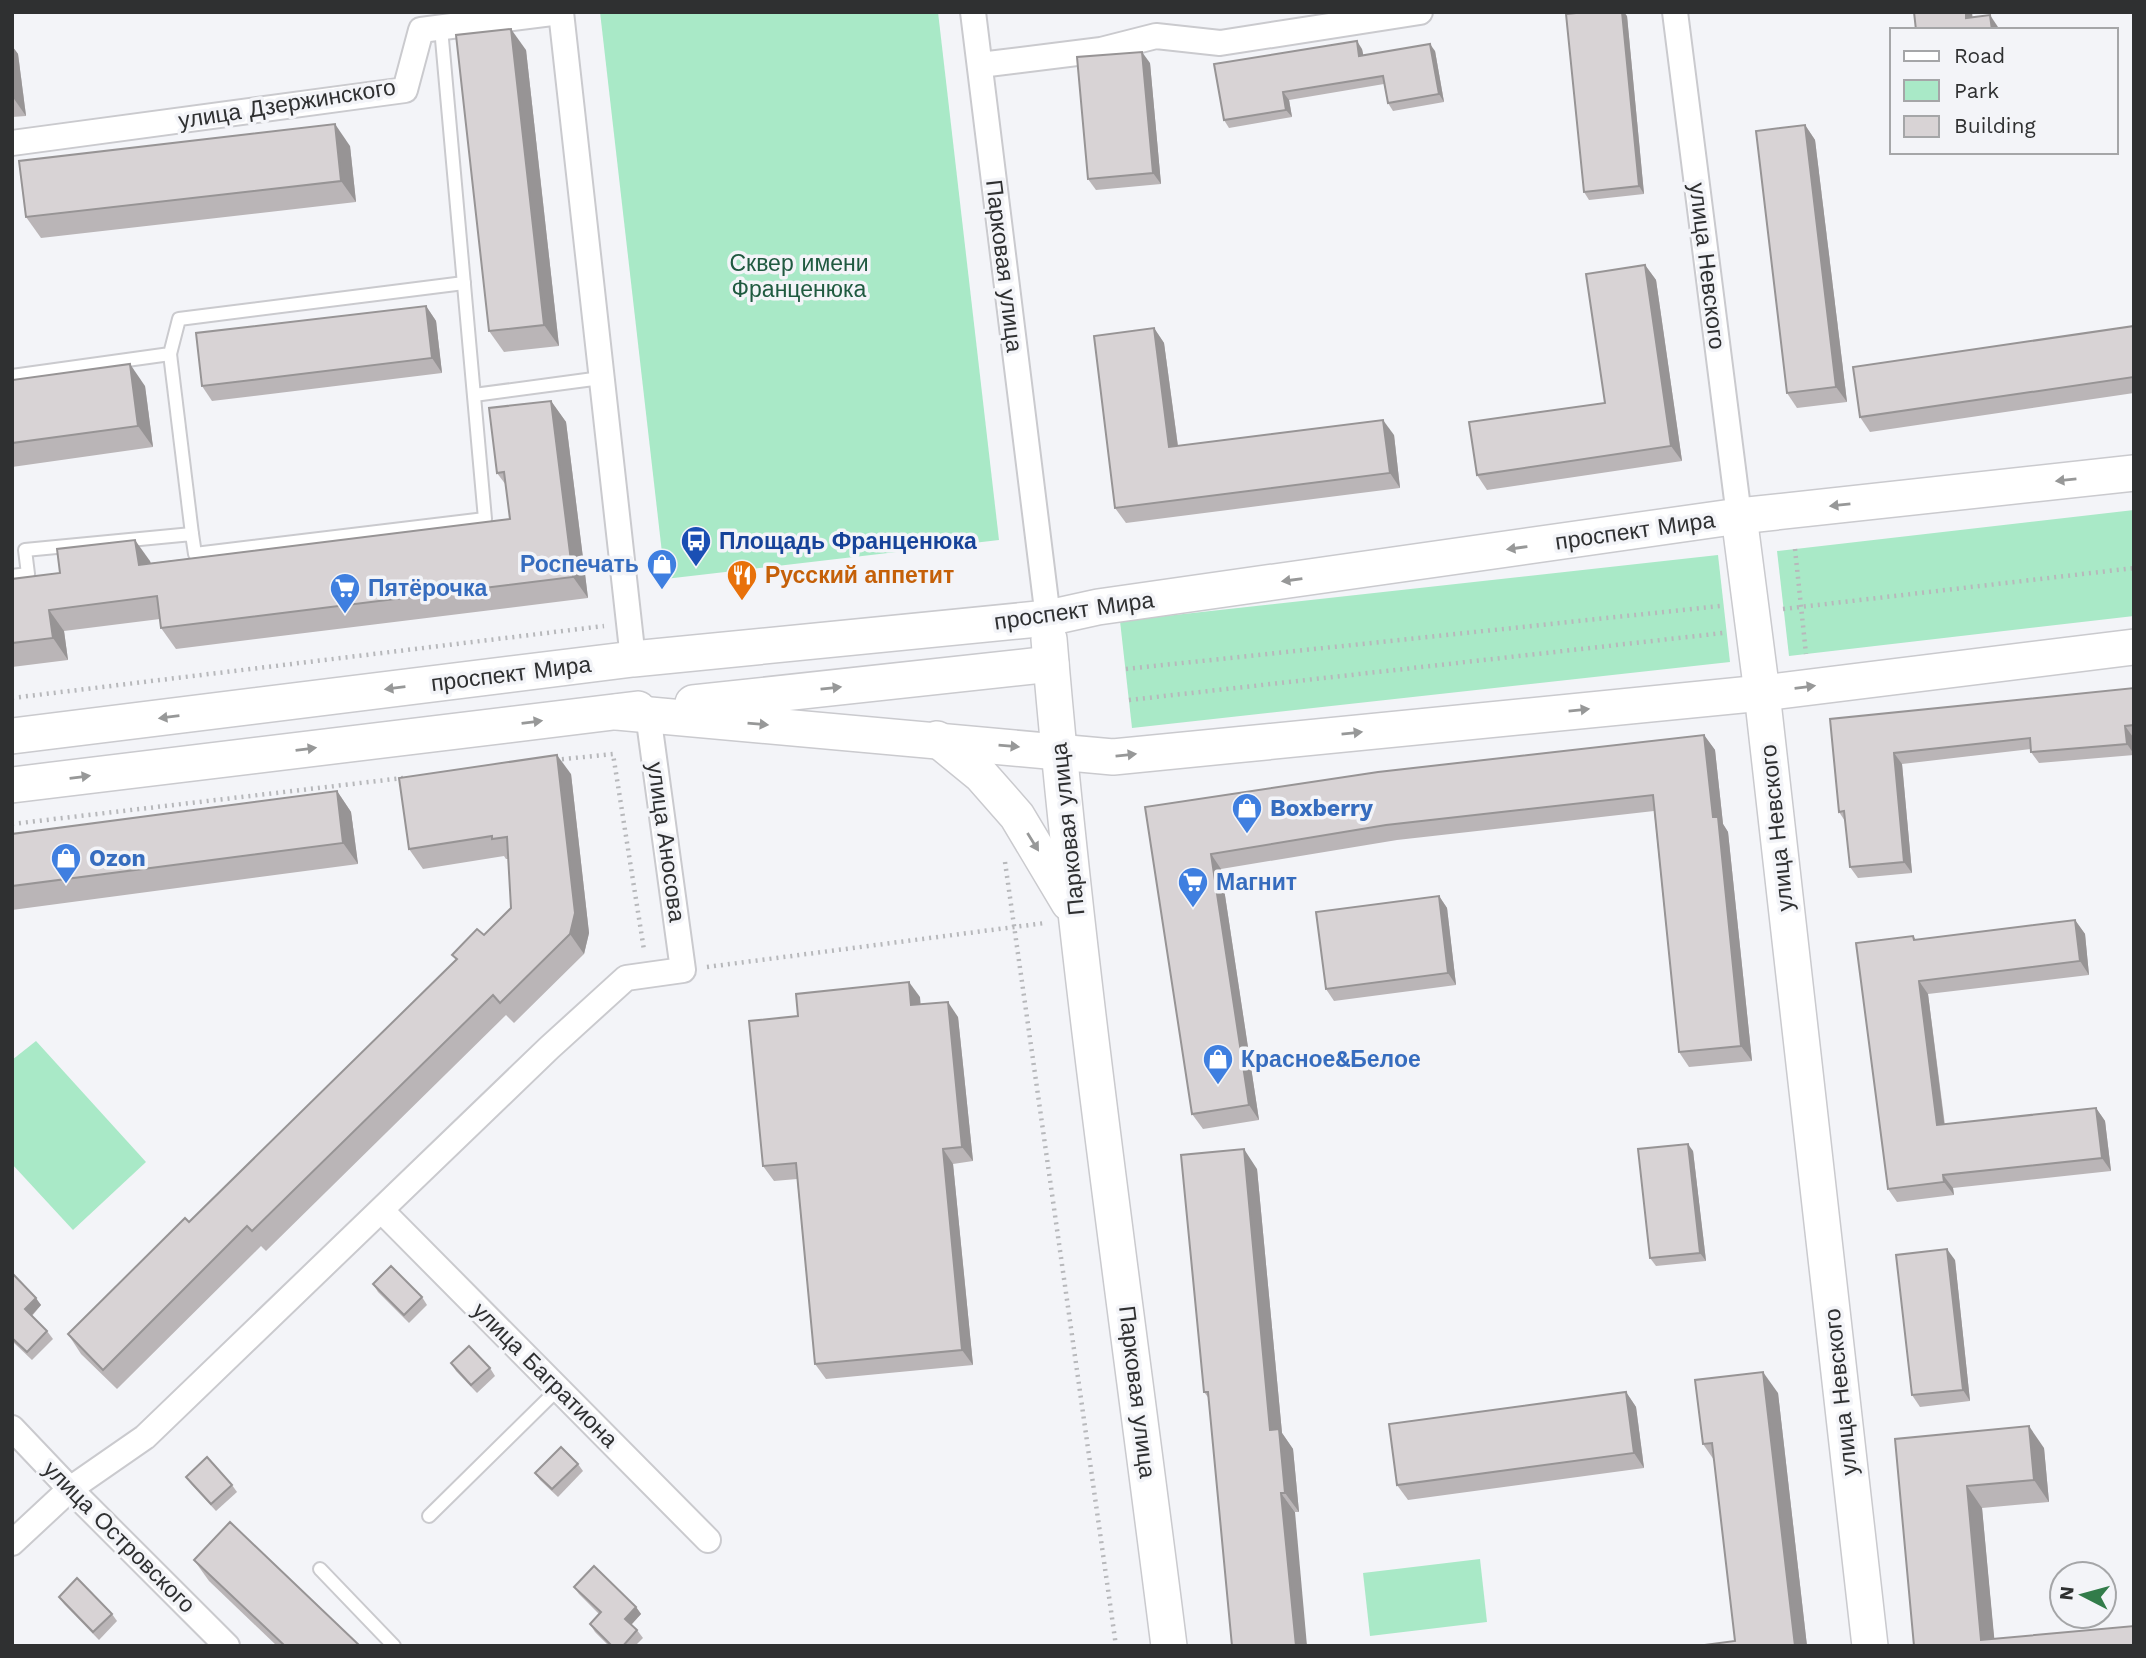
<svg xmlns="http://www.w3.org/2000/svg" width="2146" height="1658" font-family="'Work Sans',sans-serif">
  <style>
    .green { fill: #a9e9c7 }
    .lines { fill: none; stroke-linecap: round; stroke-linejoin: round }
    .service-casing { stroke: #cacace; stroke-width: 16 }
    .minor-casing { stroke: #cacace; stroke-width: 28 }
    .secondary-casing { stroke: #cacace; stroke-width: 38 }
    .path { stroke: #b7b8bb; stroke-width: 4.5; stroke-dasharray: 2 5; stroke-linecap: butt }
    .service { stroke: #fff; stroke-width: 12 }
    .minor { stroke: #fff; stroke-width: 24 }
    .secondary { stroke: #fff; stroke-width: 35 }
    .wall { fill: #bab5b7 }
    .shaded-wall { fill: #979495 }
    .building { fill: #d8d3d5; stroke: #979495; stroke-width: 2 }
    .oneway { fill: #979898 }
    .labels { text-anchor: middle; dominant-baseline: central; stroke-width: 7; stroke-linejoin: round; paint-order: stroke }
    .street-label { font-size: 23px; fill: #2f3031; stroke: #f3f4f8 }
    .park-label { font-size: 23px; fill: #205a40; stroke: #f3f4f8 }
    .transit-label { font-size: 23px; font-weight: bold; fill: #164399; stroke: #f3f4f8; text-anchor: start }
    .shop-label { font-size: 23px; font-weight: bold; fill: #366cbe; stroke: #f3f4f8; text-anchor: start }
    .food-label { font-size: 23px; font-weight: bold; fill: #c56008; stroke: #f3f4f8; text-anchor: start }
  </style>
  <rect width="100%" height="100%" fill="#f3f4f8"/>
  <g class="green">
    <polygon points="600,12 938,12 999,540 665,579"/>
    <polygon points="2134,510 2134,616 1789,656 1777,551"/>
    <polygon points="1718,555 1730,662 1132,728 1120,621"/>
    <polygon points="36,1041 146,1162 73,1230 12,1164 12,1060"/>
    <polygon points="1480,1559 1487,1622 1370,1636 1363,1573"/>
  </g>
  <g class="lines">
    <g class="service-casing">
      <g id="service">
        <polyline points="170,354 192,534"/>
        <polyline points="12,376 170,354 179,319 464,283"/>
        <polyline points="474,395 601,378"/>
        <polyline points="12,576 28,574 25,550 192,534 195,554 485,519 441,28"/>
        <polyline points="429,1516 558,1389"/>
        <polyline points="320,1569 394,1646"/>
      </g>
    </g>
    <g class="minor-casing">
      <g id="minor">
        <polyline points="561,12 633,659"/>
        <polyline points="973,12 1048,618"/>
        <polyline points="1675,12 1739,516"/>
        <polyline points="980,65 1101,50 1156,36 1220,43 1420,12"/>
        <polyline points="12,143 405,90 421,30 560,12"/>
        <polyline points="382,1211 708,1540"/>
        <polyline points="12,1428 70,1489 227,1646"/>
        <polyline points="12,1543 70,1489 145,1437 549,1048 626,978 683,970 648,714"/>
      </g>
    </g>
    <g class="secondary-casing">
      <g id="secondary">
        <polyline points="1739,516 1762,693 1870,1646"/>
        <path d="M1049 639C1077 976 1127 1311 1169 1646"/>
        <polyline points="693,703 1051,664"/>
        <polyline points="617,712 1113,757 1762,693 2134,647"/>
        <polyline points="12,736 633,659 1048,618 1098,607 1739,516 2134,473"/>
        <polyline points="937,739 981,775 1017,816 1069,903"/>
        <polyline points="12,785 638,709"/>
      </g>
    </g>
    <g class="path">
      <polyline points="1795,549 1806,654"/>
      <polyline points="1783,609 2134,568"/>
      <polyline points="1126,669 1720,606"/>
      <polyline points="12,698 604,626"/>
      <polyline points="1129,700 1723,633"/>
      <polyline points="555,760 613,754 644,950"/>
      <polyline points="12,824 403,778"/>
      <polyline points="1005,862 1116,1646"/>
      <polyline points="707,967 1045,923"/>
    </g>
    <use href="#service" class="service"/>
    <use href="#minor" class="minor"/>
    <use href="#secondary" class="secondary"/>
  </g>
  <g class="wall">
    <polygon points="1627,16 1644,194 1589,200 1584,192"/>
    <polygon points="12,46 18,54 26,116 12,117"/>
    <polygon points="1362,49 1363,55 1435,51 1444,102 1393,111 1388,103 1384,84 1289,100 1292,117 1229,128 1224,120"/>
    <polygon points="526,50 559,346 504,352 489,331"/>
    <polygon points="1150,63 1161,184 1096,190 1088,179"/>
    <polygon points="1805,125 1815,140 1847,402 1797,408 1787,393"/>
    <polygon points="350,146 356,202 41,238 26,217"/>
    <polygon points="1645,265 1656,280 1682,461 1487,490 1477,475 1605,403"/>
    <polygon points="426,306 436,321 442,373 212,401 202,386"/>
    <polygon points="2134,326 2134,393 1870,432 1860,417"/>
    <polygon points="1154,328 1164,343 1178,446 1394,435 1400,488 1126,523 1115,508"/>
    <polygon points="12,380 145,386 153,447 12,467"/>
    <polygon points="551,401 566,422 588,598 176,649 161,628 160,619 64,631 68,660 12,667 12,579 150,561 151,563 510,519 506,485 497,473"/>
    <polygon points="2134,688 2134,755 2039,763 2031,752 2031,749 1902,764 1912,873 1858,878 1850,867 1845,821 1839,812 1830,719"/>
    <polygon points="1704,735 1715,750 1723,824 1728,832 1752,1061 1689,1067 1679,1052 1654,811 1397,840 1221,869 1259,1120 1203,1129 1192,1114 1145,807"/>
    <polygon points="571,774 589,933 584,954 514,1023 506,1015 266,1251 261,1246 117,1389 81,1354 68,1334 189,1222 456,960 452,955 484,935 511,908 508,859 506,859 504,856 423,869 409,849"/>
    <polygon points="337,791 351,812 358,864 12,910 12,834"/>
    <polygon points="1439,896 1447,908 1456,985 1334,1001 1326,989"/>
    <polygon points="2075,920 2085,934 2089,975 1928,994 1945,1125 2096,1108 2105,1121 2111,1171 1953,1188 1954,1195 1897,1202 1888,1189 1913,936 1916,940"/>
    <polygon points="920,997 920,1004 958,1017 973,1161 953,1164 973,1365 826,1379 815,1364 797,1179 774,1181 763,1166 798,1016"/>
    <polygon points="1693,1151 1706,1261 1656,1266 1650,1258"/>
    <polygon points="1257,1169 1282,1433 1293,1449 1299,1512 1295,1512 1204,1392"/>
    <polygon points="1955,1260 1970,1401 1920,1407 1912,1395"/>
    <polygon points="12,1273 41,1305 32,1316 47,1331 53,1339 32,1360 12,1341"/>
    <polygon points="373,1284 422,1297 427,1305 409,1323 378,1292"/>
    <polygon points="451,1363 490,1368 495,1376 477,1393 456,1371"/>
    <polygon points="1626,1392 1636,1407 1644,1468 1408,1500 1397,1485"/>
    <polygon points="1778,1393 1807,1646 1697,1646 1735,1641 1714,1460 1703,1444"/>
    <polygon points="1895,1439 2044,1448 2049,1502 1982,1508 1994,1639 1914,1646"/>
    <polygon points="578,1464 583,1471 558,1497 540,1480 535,1473"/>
    <polygon points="186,1477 232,1485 237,1492 216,1511 191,1484"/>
    <polygon points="194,1560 360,1646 277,1646 209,1581"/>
    <polygon points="574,1587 636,1607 641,1614 631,1625 637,1630 643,1638 635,1646 609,1646 595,1632 590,1624 599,1614 579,1594"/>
    <polygon points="59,1597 112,1614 117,1621 99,1640 64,1604"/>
  </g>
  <g class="shaded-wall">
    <polygon points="1622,12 1624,12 1627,16 1644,194 1639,186"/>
    <polygon points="1966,12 1972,12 1974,30 1966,18"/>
    <polygon points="1990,15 1998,27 1998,30 1992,30"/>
    <polygon points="511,29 526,50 559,346 544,325"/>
    <polygon points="1357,41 1362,49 1365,63 1359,56"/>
    <polygon points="1430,44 1435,51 1444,102 1439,94"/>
    <polygon points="12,46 18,54 26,116 12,96"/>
    <polygon points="1142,52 1150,63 1161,184 1153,173"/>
    <polygon points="1283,92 1289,100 1292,117 1286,110"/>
    <polygon points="335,124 350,146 356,202 341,181"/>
    <polygon points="1805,125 1815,140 1847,402 1836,387"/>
    <polygon points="1645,265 1656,280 1682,461 1671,446"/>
    <polygon points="426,306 436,321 442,373 432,358"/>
    <polygon points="1154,328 1164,343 1180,462 1169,447"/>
    <polygon points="130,364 145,386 153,447 138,426"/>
    <polygon points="551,401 566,422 588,598 573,577"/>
    <polygon points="1383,420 1394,435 1400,488 1390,473"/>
    <polygon points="135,540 150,561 154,586 139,565"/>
    <polygon points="49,610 64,631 68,660 53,638"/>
    <polygon points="2125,726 2133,737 2134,754 2127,744"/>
    <polygon points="1704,735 1715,750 1723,824 1728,832 1752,1061 1741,1046 1713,817"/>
    <polygon points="1894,753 1902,764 1912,873 1904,862"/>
    <polygon points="557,755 571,774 589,933 584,954 570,934"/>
    <polygon points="337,791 351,812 358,864 343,843"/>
    <polygon points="1211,854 1221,869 1259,1120 1249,1105"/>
    <polygon points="1439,896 1447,908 1456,985 1448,973"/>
    <polygon points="2075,920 2085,934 2089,975 2080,961"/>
    <polygon points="1919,981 1928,994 1946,1138 1937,1125"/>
    <polygon points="909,982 920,997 922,1020 911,1005"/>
    <polygon points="948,1002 958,1017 973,1161 962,1147"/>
    <polygon points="2096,1108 2105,1121 2111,1171 2102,1158"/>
    <polygon points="1688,1144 1693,1151 1706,1261 1700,1253"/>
    <polygon points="943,1149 953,1164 973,1365 962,1350"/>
    <polygon points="1244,1149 1257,1169 1282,1433 1293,1449 1299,1512 1285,1493 1270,1430"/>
    <polygon points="1943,1175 1953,1188 1954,1195 1944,1182"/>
    <polygon points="1947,1249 1955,1260 1970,1401 1963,1390"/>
    <polygon points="36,1298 41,1305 30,1317 25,1309"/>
    <polygon points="1763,1372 1778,1393 1807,1646 1795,1646"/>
    <polygon points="1626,1392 1636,1407 1644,1468 1634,1453"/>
    <polygon points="2029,1426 2044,1448 2049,1502 2034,1480"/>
    <polygon points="1967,1486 1982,1508 1995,1646 1981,1640"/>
    <polygon points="1281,1493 1295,1512 1307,1646 1296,1646"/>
    <polygon points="636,1607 641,1614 630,1626 625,1619"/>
  </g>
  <g class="building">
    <polygon points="1586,12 1622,12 1639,186 1584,192 1566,14"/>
    <polygon points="1914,12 1966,12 1966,18 1990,15 1992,30 1916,30"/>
    <polygon points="511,29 544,325 489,331 456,35"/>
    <polygon points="1357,41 1359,56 1430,44 1439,94 1388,103 1383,76 1283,92 1286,110 1224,120 1214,64"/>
    <polygon points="1142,52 1153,173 1088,179 1077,57"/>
    <polygon points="335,124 341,181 26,217 19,161"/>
    <polygon points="1805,125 1836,387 1787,393 1756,131"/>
    <polygon points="1645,265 1671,446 1477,475 1469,422 1605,403 1586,274"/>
    <polygon points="426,306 432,358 202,386 196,333"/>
    <polygon points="2134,326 2134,377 1860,417 1853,367"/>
    <polygon points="1154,328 1169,447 1383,420 1390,473 1115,508 1094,336"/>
    <polygon points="130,364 138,426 12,443 12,380"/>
    <polygon points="551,401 573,577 161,628 157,596 49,610 53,638 12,643 12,579 60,573 57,549 135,540 139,565 510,519 504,472 497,473 489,408"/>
    <polygon points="2134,688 2134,725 2125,726 2127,744 2031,752 2030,738 1894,753 1904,862 1850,867 1844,811 1839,812 1830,719"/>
    <polygon points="1704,735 1713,817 1718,817 1741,1046 1679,1052 1653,795 1386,825 1211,854 1249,1105 1192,1114 1145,807 1378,772"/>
    <polygon points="557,755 575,913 570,934 500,1003 493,995 252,1231 247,1226 103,1370 68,1334 185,1218 189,1222 457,959 452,955 477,929 484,935 511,908 507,837 492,839 492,836 409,849 399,778"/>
    <polygon points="337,791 343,843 12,886 12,834"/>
    <polygon points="1439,896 1448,973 1326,989 1316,912"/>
    <polygon points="2075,920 2080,961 1919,981 1937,1125 2096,1108 2102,1158 1943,1175 1944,1182 1888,1189 1856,943 1913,936 1914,940"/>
    <polygon points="909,982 911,1005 948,1002 962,1147 943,1149 962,1350 815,1364 796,1163 763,1166 749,1021 798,1016 796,994"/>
    <polygon points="1688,1144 1700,1253 1650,1258 1638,1149"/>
    <polygon points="1244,1149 1270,1430 1279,1429 1285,1493 1281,1493 1296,1646 1232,1646 1208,1392 1204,1392 1181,1155"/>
    <polygon points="1947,1249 1963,1390 1912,1395 1896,1255"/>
    <polygon points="391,1266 422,1297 404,1315 373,1284"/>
    <polygon points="12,1273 36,1298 25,1309 47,1331 27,1352 12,1338"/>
    <polygon points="469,1346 490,1368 471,1385 451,1363"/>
    <polygon points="1763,1372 1795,1646 1697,1646 1735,1641 1712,1443 1703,1444 1695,1380"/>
    <polygon points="1626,1392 1634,1453 1397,1485 1389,1424"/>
    <polygon points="2029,1426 2034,1480 1967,1486 1981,1640 2134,1626 2134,1646 1914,1646 1895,1439"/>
    <polygon points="561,1447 578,1464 552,1489 535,1473"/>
    <polygon points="207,1457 232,1485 211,1504 186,1477"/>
    <polygon points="230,1522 360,1646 285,1646 194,1560"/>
    <polygon points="594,1566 636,1607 625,1619 637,1630 623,1646 612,1646 590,1624 601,1612 574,1587"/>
    <polygon points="77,1578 112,1614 93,1632 59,1597"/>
  </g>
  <defs><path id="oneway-solid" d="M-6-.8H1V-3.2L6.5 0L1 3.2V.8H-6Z" transform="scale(1.75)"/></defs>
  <g class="oneway">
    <use href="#oneway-solid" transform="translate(2066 480) rotate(174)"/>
    <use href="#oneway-solid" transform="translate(1840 505) rotate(174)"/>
    <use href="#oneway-solid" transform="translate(1517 548) rotate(172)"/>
    <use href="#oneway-solid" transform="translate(1292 580) rotate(172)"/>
    <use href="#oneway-solid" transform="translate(1805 687) rotate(-7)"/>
    <use href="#oneway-solid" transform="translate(395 688) rotate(173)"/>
    <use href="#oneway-solid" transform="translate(831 688) rotate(-6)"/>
    <use href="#oneway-solid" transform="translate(1579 710) rotate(-6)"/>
    <use href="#oneway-solid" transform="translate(169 717) rotate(173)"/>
    <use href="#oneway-solid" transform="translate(532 722) rotate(-7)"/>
    <use href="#oneway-solid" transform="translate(758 724) rotate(5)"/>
    <use href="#oneway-solid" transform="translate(1352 733) rotate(-6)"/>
    <use href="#oneway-solid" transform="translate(1009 746) rotate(5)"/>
    <use href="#oneway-solid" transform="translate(306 749) rotate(-7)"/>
    <use href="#oneway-solid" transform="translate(1126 755) rotate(-6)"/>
    <use href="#oneway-solid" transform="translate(80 777) rotate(-7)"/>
    <use href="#oneway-solid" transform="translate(1033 842) rotate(58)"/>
  </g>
  <defs>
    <g id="bus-pin" transform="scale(1.575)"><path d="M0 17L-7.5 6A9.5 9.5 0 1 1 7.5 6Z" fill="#1a4fb4" stroke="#f3f4f8"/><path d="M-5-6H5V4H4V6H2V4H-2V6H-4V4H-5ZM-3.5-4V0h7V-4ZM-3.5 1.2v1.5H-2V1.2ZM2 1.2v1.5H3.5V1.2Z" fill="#fff"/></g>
    <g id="shop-pin" transform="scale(1.575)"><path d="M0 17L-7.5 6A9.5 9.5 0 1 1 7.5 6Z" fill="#3f7fe0" stroke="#f3f4f8"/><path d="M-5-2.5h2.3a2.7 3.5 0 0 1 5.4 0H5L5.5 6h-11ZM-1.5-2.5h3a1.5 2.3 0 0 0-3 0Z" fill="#fff"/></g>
    <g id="restaurant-pin" transform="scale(1.575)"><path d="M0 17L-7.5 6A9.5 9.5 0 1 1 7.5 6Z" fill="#e8710a" stroke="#f3f4f8"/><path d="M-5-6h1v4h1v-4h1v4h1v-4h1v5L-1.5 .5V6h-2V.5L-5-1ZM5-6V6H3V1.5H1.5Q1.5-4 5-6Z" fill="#fff"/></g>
    <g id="supermarket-pin" transform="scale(1.575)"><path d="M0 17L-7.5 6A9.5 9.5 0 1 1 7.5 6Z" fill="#3f7fe0" stroke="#f3f4f8"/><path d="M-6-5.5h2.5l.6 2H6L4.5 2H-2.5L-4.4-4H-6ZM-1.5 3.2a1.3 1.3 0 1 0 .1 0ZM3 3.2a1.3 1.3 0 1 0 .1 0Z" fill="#fff"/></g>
  </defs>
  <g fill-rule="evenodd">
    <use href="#bus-pin" x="696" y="541"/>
    <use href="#shop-pin" x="662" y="564"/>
    <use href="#restaurant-pin" x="742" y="575"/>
    <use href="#supermarket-pin" x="345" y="588"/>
    <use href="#shop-pin" x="1247" y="808"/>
    <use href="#shop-pin" x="66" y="858"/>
    <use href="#supermarket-pin" x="1193" y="882"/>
    <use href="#shop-pin" x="1218" y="1059"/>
  </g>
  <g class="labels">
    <g class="street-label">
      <text transform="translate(287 104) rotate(-9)">улица Дзержинского</text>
      <text transform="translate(1004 266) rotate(83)">Парковая улица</text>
      <text transform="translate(1707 266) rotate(83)">улица Невского</text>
      <text transform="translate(1635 531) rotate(-8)">проспект Мира</text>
      <text transform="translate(1074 611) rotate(-8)">проспект Мира</text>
      <text transform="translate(511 674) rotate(-7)">проспект Мира</text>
      <text transform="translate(1777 828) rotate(-96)">улица Невского</text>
      <text transform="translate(1068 829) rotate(-96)">Парковая улица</text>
      <text transform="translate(666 842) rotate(82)">улица Аносова</text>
      <text transform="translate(545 1375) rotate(45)">улица Багратиона</text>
      <text transform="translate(1137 1392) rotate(83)">Парковая улица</text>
      <text transform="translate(1841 1392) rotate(-96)">улица Невского</text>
      <text transform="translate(119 1537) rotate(45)">улица Островского</text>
    </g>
    <g class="park-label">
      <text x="799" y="263">Сквер имени<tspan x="799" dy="26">Франценюка</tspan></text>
    </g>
    <g class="transit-label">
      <text x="719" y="541">Площадь Франценюка</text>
    </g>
    <g class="shop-label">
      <text x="639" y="564" text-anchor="end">Роспечать</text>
      <text x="368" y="588">Пятёрочка</text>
      <text x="1270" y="808">Boxberry</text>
      <text x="89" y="858">Ozon</text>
      <text x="1216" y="882">Магнит</text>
      <text x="1241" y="1059">Красное&amp;Белое</text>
    </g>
    <g class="food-label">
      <text x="765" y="575">Русский аппетит</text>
    </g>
  </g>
  <rect width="2146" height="1658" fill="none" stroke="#2f3031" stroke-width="28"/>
  <rect x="1890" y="28" width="228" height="126" fill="#f3f4f8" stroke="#a5a6a8" stroke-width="2"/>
  <rect x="1904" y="51" width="35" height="10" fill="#ffffff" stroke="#a5a6a8" stroke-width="2"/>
  <text x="1954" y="63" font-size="21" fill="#2f3031">Road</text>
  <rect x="1904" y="80" width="35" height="21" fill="#a9e9c7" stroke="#a5a6a8" stroke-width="2"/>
  <text x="1954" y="98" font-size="21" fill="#2f3031">Park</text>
  <rect x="1904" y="116" width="35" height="21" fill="#d8d3d5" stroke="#a5a6a8" stroke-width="2"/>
  <text x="1954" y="133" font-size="21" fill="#2f3031">Building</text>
  <g transform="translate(2083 1595) rotate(276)"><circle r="33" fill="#f3f4f8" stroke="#a5a6a8" stroke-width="2"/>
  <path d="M0-5L12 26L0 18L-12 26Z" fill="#327c4a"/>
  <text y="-10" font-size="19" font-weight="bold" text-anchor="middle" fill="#2f3031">N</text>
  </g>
</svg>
